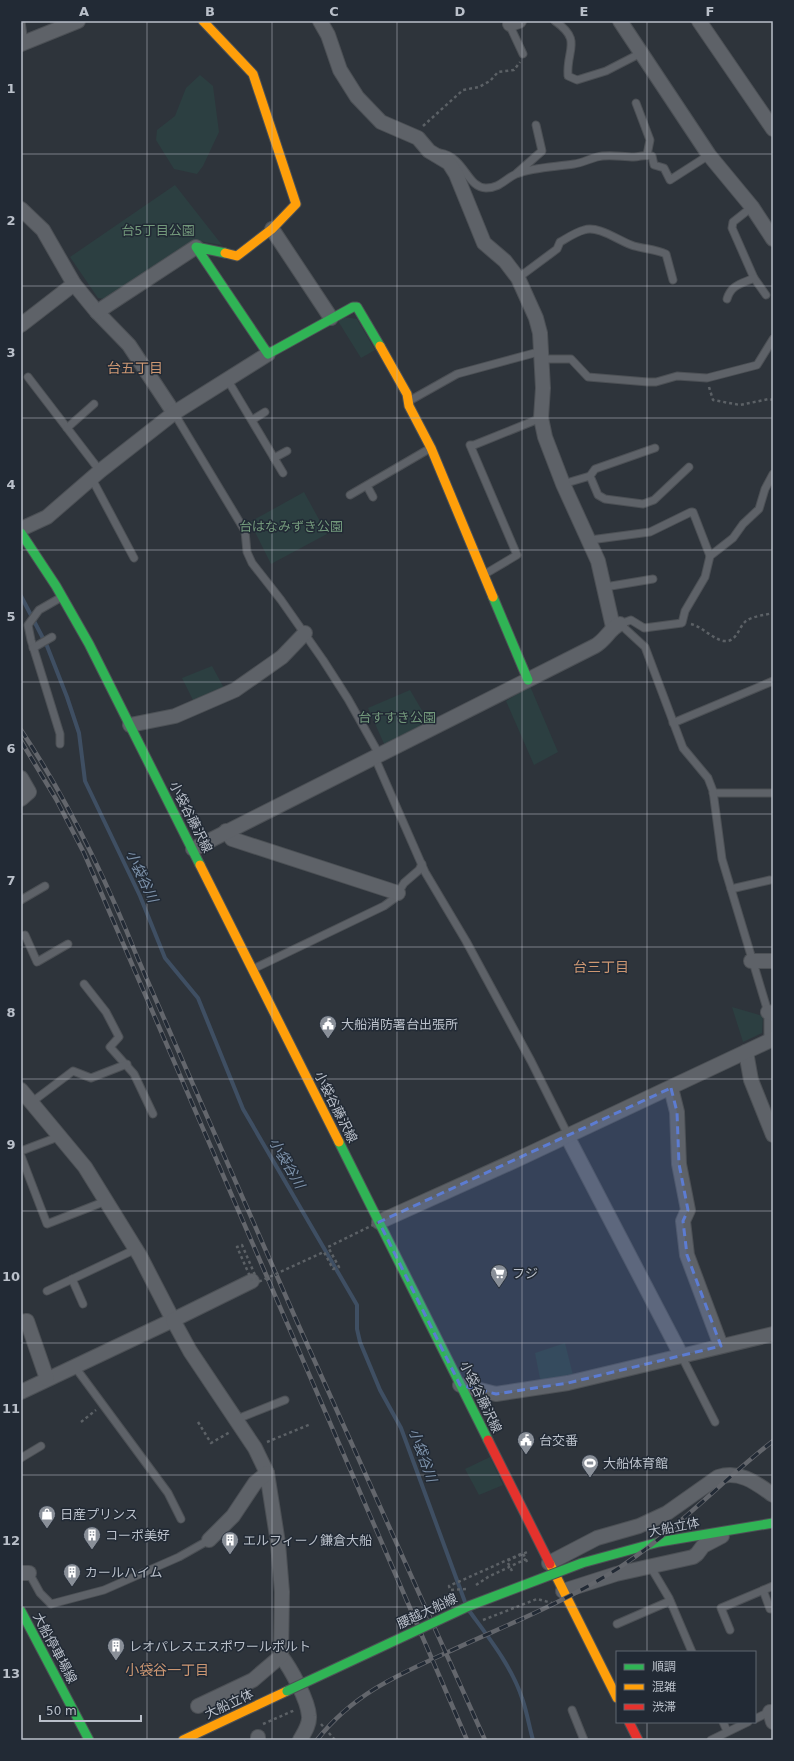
<svg xmlns="http://www.w3.org/2000/svg" width="794" height="1761" font-family="'DejaVu Sans','Noto Sans JP',sans-serif">
  <style>
    .green { fill: #2c3f41 }
    .lines { fill: none; stroke-linecap: round; stroke-linejoin: round }
    .stream { stroke: #3f4f63; stroke-width: 4 }
    .lane-casing { stroke: #4c5055; stroke-width: 9 }
    .street-casing { stroke: #4c5055; stroke-width: 16 }
    .fast-casing { stroke: #4c5055; stroke-width: 11 }
    .slow-casing { stroke: #4c5055; stroke-width: 11 }
    .jam-casing { stroke: #4c5055; stroke-width: 11 }
    .path { stroke: #5c6166; stroke-width: 2.5; stroke-dasharray: 3 3; stroke-linecap: butt }
    .lane { stroke: #5e6268; stroke-width: 7 }
    .street { stroke: #5e6268; stroke-width: 14 }
    .fast { stroke: #30b455; stroke-width: 9 }
    .slow { stroke: #ff9f0a; stroke-width: 9 }
    .jam { stroke: #e5322d; stroke-width: 9 }
    .rail-casing { stroke: #63666c; stroke-width: 4.5 }
    .rail { stroke: #222a35; stroke-width: 3; stroke-dasharray: 9; stroke-linecap: butt }
    .fast-bridge-casing { stroke: #4c5055; stroke-width: 11; stroke-linecap: butt }
    .path-bridge { stroke: #5c6166; stroke-width: 2.5; stroke-dasharray: 3 3; stroke-linecap: butt }
    .fast-bridge { stroke: #30b455; stroke-width: 9 }
    .marked { fill: #5c7cd2; fill-opacity: 0.2; stroke: #5c7cd2; stroke-width: 3; stroke-dasharray: 8 5; stroke-linejoin: round }
    .grid { fill: none; stroke: #bac0ca; stroke-width: 1; stroke-opacity: 0.55 }
    .labels { text-anchor: middle; dominant-baseline: central; stroke-width: 3; stroke-linejoin: round; paint-order: stroke }
    .park-label { font-size: 13px; fill: #73997b; stroke: #222a35 }
    .street-label { font-size: 13px; fill: #bac0ca; stroke: #222a35 }
    .poi-label { font-size: 13px; fill: #bac0ca; stroke: #222a35; text-anchor: start }
    .neighbourhood-label { font-size: 14px; fill: #cc9772; stroke: #222a35 }
    .water-label { font-size: 14px; font-style: italic; fill: #7d92aa; stroke: #222a35 }
    .neatline { fill: none; stroke: #bac0ca; stroke-width: 1.5 }
    .grid-label { font-size: 13px; text-anchor: middle; font-weight: bold; fill: #bac0ca }
  </style>
  <rect width="100%" height="100%" fill="#2e343b"/>
  <g class="green">
    <polygon points="200,75 213,86 219,132 203,166 197,174 174,169 156,140 157,130 175,116 186,88"/>
    <polygon points="175,185 222,245 193,240 105,299 98,298 70,257"/>
    <polygon points="344,317 357,319 375,350 361,358 338,321"/>
    <polygon points="304,492 327,534 271,564 250,522"/>
    <polygon points="212,666 224,688 194,702 182,678"/>
    <polygon points="530,686 558,752 534,765 506,701"/>
    <polygon points="410,690 430,724 385,746 368,708"/>
    <polygon points="732,1007 763,1016 762,1033 743,1042"/>
    <polygon points="565,1343 574,1379 541,1384 535,1353"/>
    <polygon points="490,1457 503,1485 479,1495 465,1469"/>
  </g>
  <g class="lines">
    <g class="stream">
      <polyline points="21,596 47,646 67,697 79,733 85,781 140,896 165,958 198,998 243,1109 357,1305 357,1329 360,1342 380,1390 401,1428 465,1602"/>
      <path d="M470 1612C489 1638 512 1667 522 1698 527 1712 529 1726 533 1740"/>
    </g>
    <g class="lane-casing">
      <g id="lane">
        <polyline points="21,21 24,43"/>
        <path d="M555 21C583 41 566 49 568 76L577 80 606 71 641 53"/>
        <polyline points="508,22 523,54"/>
        <polyline points="636,103 650,140 647,155"/>
        <path d="M440 153C465 157 467 188 486 188 500 188 505 179 516 174 534 167 555 167 574 164 582 163 589 159 597 157 609 154 621 157 634 157 640 157 645 154 652 156L654 165 664 168 670 180 709 155"/>
        <polyline points="517,173 542,151 536,125"/>
        <polyline points="752,207 733,222 732,228 754,278 766,295"/>
        <path d="M518 278 557 249 560 242C567 238 576 232 584 230 599 225 620 242 634 246 645 249 655 249 666 254L673 280"/>
        <path d="M727 299C731 285 741 284 754 278"/>
        <polyline points="543,359 571,359 588,377 648,382 656,382 677,376 707,378 757,365 773,339"/>
        <polyline points="28,377 100,471"/>
        <polyline points="227,379 283,473"/>
        <polyline points="409,401 457,374 542,351"/>
        <polyline points="174,413 245,531 247,552 252,563 281,600 323,660 348,699 380,756"/>
        <polyline points="252,420 265,412"/>
        <polyline points="67,428 94,404"/>
        <polyline points="274,458 287,451"/>
        <polyline points="590,476 598,495 605,499 643,504 654,500 689,467"/>
        <polyline points="92,479 134,558"/>
        <polyline points="563,484 590,476 595,469 655,448"/>
        <polyline points="367,486 373,497"/>
        <polyline points="350,495 429,449"/>
        <polyline points="590,540 650,532 691,512 693,512 710,556"/>
        <polyline points="485,574 517,555 470,445 474,445 541,418"/>
        <polyline points="605,587 653,579"/>
        <polyline points="60,598 39,610 28,625 31,640 60,734 60,744"/>
        <polyline points="33,648 52,637"/>
        <polyline points="673,723 773,681"/>
        <polyline points="375,758 425,872 466,941 531,1061 568,1135"/>
        <polyline points="713,793 773,793"/>
        <polyline points="731,889 770,880"/>
        <polyline points="21,900 45,886"/>
        <polyline points="21,936 25,935 37,962 68,944"/>
        <polyline points="253,969 384,906 395,898 404,883 419,870 422,864"/>
        <polyline points="84,984 106,1012 119,1037 110,1047 134,1074 153,1114"/>
        <polyline points="768,1042 768,1012 722,859 713,791 708,778 683,748 645,647 620,624 631,620 644,628 682,623 685,611 705,577 710,556 733,538 743,524 759,509 765,489 773,474"/>
        <polyline points="32,1102 73,1071 91,1078 127,1064"/>
        <polyline points="21,1151 58,1137"/>
        <polyline points="21,1156 47,1224 106,1201"/>
        <polyline points="72,1279 83,1304"/>
        <polyline points="47,1291 136,1249"/>
        <polyline points="681,1355 715,1422"/>
        <polyline points="75,1367 168,1493 181,1519"/>
        <polyline points="237,1419 285,1400"/>
        <polyline points="21,1458 41,1446"/>
        <polyline points="650,1566 669,1598 692,1652"/>
        <polyline points="29,1573 40,1593 51,1604 104,1590 179,1557 209,1540"/>
        <polyline points="763,1590 770,1609"/>
        <polyline points="617,1624 670,1601"/>
        <polyline points="730,1630 721,1608 773,1586"/>
        <polyline points="572,1710 584,1740"/>
        <polyline points="755,1719 771,1711"/>
        <polyline points="723,1722 727,1731"/>
        <polyline points="711,1740 748,1722"/>
      </g>
    </g>
    <g class="street-casing">
      <g id="street">
        <polyline points="320,21 328,35 340,70 357,97 381,122 418,138 429,151 449,163 456,174 484,243 505,261 518,278 536,318 540,333 543,388 541,418 545,437 563,484 598,561 613,627"/>
        <polyline points="620,21 709,155 752,207 773,239"/>
        <polyline points="699,21 773,129"/>
        <polyline points="510,24 519,21"/>
        <polyline points="21,44 78,21"/>
        <polyline points="21,209 43,230 74,284 97,312 129,345 174,413"/>
        <polyline points="272,229 331,318"/>
        <polyline points="97,312 196,247"/>
        <polyline points="21,325 74,284"/>
        <polyline points="21,529 47,517 100,471 174,413 268,354"/>
        <polyline points="130,725 175,716 235,690 282,657 305,633"/>
        <polyline points="21,778 29,792 21,799"/>
        <polyline points="226,831 232,839 398,893"/>
        <path d="M193 849 595 646C607 639 609 629 620 624"/>
        <polyline points="751,961 773,961"/>
        <polyline points="768,1012 773,1014"/>
        <polyline points="746,1052 751,1080 773,1135"/>
        <polyline points="671,1088 677,1112 679,1164 688,1210 683,1221 687,1255 721,1346"/>
        <polyline points="21,1090 85,1167 140,1256 173,1320 21,1392"/>
        <polyline points="567,1136 681,1355"/>
        <polyline points="379,1222 514,1161 773,1039"/>
        <path d="M252 1281 173 1320 190 1351 255 1448 267 1473 278 1543 282 1592 281 1656C291 1669 308 1700 309 1716 310 1724 304 1733 300 1740"/>
        <polyline points="21,1322 27,1321 47,1379"/>
        <polyline points="460,1385 496,1394 568,1383 773,1334"/>
        <polyline points="209,1540 233,1516 255,1483 267,1473"/>
        <path d="M549 1563 597 1538 639 1526 667 1513 718 1477C740 1470 756 1483 773 1495"/>
        <polyline points="21,1573 29,1573"/>
        <polyline points="563,1591 616,1574 693,1557 697,1554 703,1546 722,1536"/>
        <polyline points="198,1706 253,1680 281,1656"/>
        <polyline points="770,1712 773,1722"/>
        <polyline points="258,1740 258,1737"/>
      </g>
    </g>
    <g class="fast-casing">
      <g id="fast">
        <polyline points="225,253 196,247 268,354 353,307 357,307 380,346"/>
        <polyline points="21,533 56,586 89,644 200,865"/>
        <polyline points="493,597 528,680"/>
        <polyline points="339,1142 488,1440"/>
        <polyline points="582,1563 659,1542 773,1523"/>
        <polyline points="21,1611 89,1740"/>
      </g>
    </g>
    <g class="slow-casing">
      <g id="slow">
        <polyline points="203,21 253,74 296,204 272,229 237,256 225,253"/>
        <polyline points="380,346 407,394 409,406 431,448 493,597"/>
        <polyline points="200,865 339,1142"/>
        <polyline points="550,1564 617,1698"/>
        <polyline points="183,1740 287,1691"/>
      </g>
    </g>
    <g class="jam-casing">
      <g id="jam">
        <polyline points="488,1440 550,1564"/>
        <polyline points="629,1722 638,1740"/>
      </g>
    </g>
    <g class="path">
      <polyline points="423,126 463,90 479,87 490,81 498,72 514,70 520,62"/>
      <polyline points="709,387 713,400 740,405 769,399 773,400"/>
      <path d="M691 624C703 627 712 639 724 641 738 642 738 627 746 621 753 616 765 615 773 613"/>
      <polyline points="81,1422 96,1410"/>
      <polyline points="198,1422 211,1443 230,1432"/>
      <polyline points="267,1442 311,1424"/>
      <polyline points="512,1571 507,1561 527,1552"/>
      <polyline points="483,1620 537,1599 552,1603"/>
      <polyline points="263,1724 295,1710"/>
      <polyline points="321,1724 335,1740"/>
    </g>
    <use href="#lane" class="lane"/>
    <use href="#street" class="street"/>
    <use href="#fast" class="fast"/>
    <use href="#slow" class="slow"/>
    <use href="#jam" class="jam"/>
    <g class="rail-casing">
      <g id="rail">
        <path d="M21 730C69 802 106 879 138 959L298 1324 485 1740"/>
        <polyline points="21,741 56,799 84,853 467,1740"/>
        <path d="M317 1740C352 1695 397 1675 448 1652 502 1627 558 1605 609 1574 669 1538 718 1484 773 1441"/>
      </g>
    </g>
    <use href="#rail" class="rail"/>
    <g class="fast-bridge-casing">
      <polyline id="fast-bridge" points="287,1691 469,1606 582,1563"/>
    </g>
    <g class="path-bridge">
      <polyline points="252,1281 237,1247 242,1245 258,1282 324,1252 333,1269 339,1267 328,1247 379,1222"/>
      <polyline points="476,1585 488,1577 526,1559"/>
      <polyline points="466,1589 450,1590 449,1586 523,1553 528,1564"/>
    </g>
    <use href="#fast-bridge" class="fast-bridge"/>
  </g>
  <path class="marked" d="M671 1088 677 1112 679 1164 688 1210 683 1221 687 1255 721 1346 568 1383 496 1394 460 1385 379 1222Z"/>
  <path class="grid" d="M147 21V1740M272 21V1740M397 21V1740M522 21V1740M647 21V1652M21 154H773M21 286H773M21 418H773M21 550H773M21 682H773M21 814H773M21 947H773M21 1079H773M21 1211H773M21 1343H773M21 1475H773M21 1607H773M647 1722V1740"/>
  <defs>
    <g id="civic-pin" transform="scale(0.9)"><path d="M0 17L-7.5 6A9.5 9.5 0 1 1 7.5 6Z" fill="#898f98" stroke="#222a35"/><path d="M-.6-6.5H3V-4.5H.6V-3L4-1V1h2V6H-6V1h2V-1L-.6-3ZM-1.2 2.5V6h2.4V2.5Z" fill="#fff"/></g>
    <g id="supermarket-pin" transform="scale(0.9)"><path d="M0 17L-7.5 6A9.5 9.5 0 1 1 7.5 6Z" fill="#898f98" stroke="#222a35"/><path d="M-6-5.5h2.5l.6 2H6L4.5 2H-2.5L-4.4-4H-6ZM-1.5 3.2a1.3 1.3 0 1 0 .1 0ZM3 3.2a1.3 1.3 0 1 0 .1 0Z" fill="#fff"/></g>
    <g id="stadium-pin" transform="scale(0.9)"><path d="M0 17L-7.5 6A9.5 9.5 0 1 1 7.5 6Z" fill="#898f98" stroke="#222a35"/><path d="M0-5a6.5 5 0 1 0 0 10a6.5 5 0 1 0 0-10ZM-3.5-1.8h7v3.6h-7Z" fill="#fff"/></g>
    <g id="shop-pin" transform="scale(0.9)"><path d="M0 17L-7.5 6A9.5 9.5 0 1 1 7.5 6Z" fill="#898f98" stroke="#222a35"/><path d="M-5-2.5h2.3a2.7 3.5 0 0 1 5.4 0H5L5.5 6h-11ZM-1.5-2.5h3a1.5 2.3 0 0 0-3 0Z" fill="#fff"/></g>
    <g id="building-pin" transform="scale(0.9)"><path d="M0 17L-7.5 6A9.5 9.5 0 1 1 7.5 6Z" fill="#898f98" stroke="#222a35"/><path d="M-4-6H4V6H1V3H-1V6H-4ZM-2.5-4.3h1.7v1.8h-1.7ZM.8-4.3h1.7v1.8H.8ZM-2.5-1h1.7V.8h-1.7ZM.8-1h1.7V.8H.8Z" fill="#fff"/></g>
  </defs>
  <g fill-rule="evenodd">
    <use href="#civic-pin" x="328" y="1024"/>
    <use href="#supermarket-pin" x="499" y="1273"/>
    <use href="#civic-pin" x="526" y="1440"/>
    <use href="#stadium-pin" x="590" y="1463"/>
    <use href="#shop-pin" x="47" y="1514"/>
    <use href="#building-pin" x="92" y="1535"/>
    <use href="#building-pin" x="230" y="1540"/>
    <use href="#building-pin" x="72" y="1572"/>
    <use href="#building-pin" x="116" y="1646"/>
  </g>
  <g class="labels">
    <g class="park-label">
      <text x="158" y="230">台5丁目公園</text>
      <text x="291" y="526">台はなみずき公園</text>
      <text x="397" y="717">台すすき公園</text>
    </g>
    <g class="street-label">
      <text transform="translate(191 817) rotate(63)">小袋谷藤沢線</text>
      <text transform="translate(336 1107) rotate(63)">小袋谷藤沢線</text>
      <text transform="translate(481 1397) rotate(64)">小袋谷藤沢線</text>
      <text transform="translate(674 1527) rotate(-11)">大船立体</text>
      <text transform="translate(427 1611) rotate(-25)">腰越大船線</text>
      <text transform="translate(55 1648) rotate(62)">大船停車場線</text>
      <text transform="translate(229 1704) rotate(-25)">大船立体</text>
    </g>
    <g class="poi-label">
      <text x="341" y="1024">大船消防署台出張所</text>
      <text x="512" y="1273">フジ</text>
      <text x="539" y="1440">台交番</text>
      <text x="603" y="1463">大船体育館</text>
      <text x="60" y="1514">日産プリンス</text>
      <text x="105" y="1535">コーポ美好</text>
      <text x="243" y="1540">エルフィーノ鎌倉大船</text>
      <text x="85" y="1572">カールハイム</text>
      <text x="129" y="1646">レオパレスエスポワールポルト</text>
    </g>
    <g class="neighbourhood-label">
      <text x="135" y="368">台五丁目</text>
      <text x="601" y="967">台三丁目</text>
      <text x="167" y="1670">小袋谷一丁目</text>
    </g>
    <g class="water-label">
      <text transform="translate(142 876) rotate(65)">小袋谷川</text>
      <text transform="translate(287 1163) rotate(60)">小袋谷川</text>
      <text transform="translate(423 1455) rotate(70)">小袋谷川</text>
    </g>
  </g>
  <rect width="794" height="1761" fill="none" stroke="#222a35" stroke-width="44"/>
  <rect x="616" y="1651" width="140" height="72" fill="#222a35" stroke="#5f6671"/>
  <rect x="624" y="1664" width="20" height="6" fill="#30b455" stroke="#5f6671"/>
  <text x="652" y="1671" font-size="12" fill="#bac0ca">順調</text>
  <rect x="624" y="1684" width="20" height="6" fill="#ff9f0a" stroke="#5f6671"/>
  <text x="652" y="1691" font-size="12" fill="#bac0ca">混雑</text>
  <rect x="624" y="1704" width="20" height="6" fill="#e5322d" stroke="#5f6671"/>
  <text x="652" y="1711" font-size="12" fill="#bac0ca">渋滞</text>
  <path d="M40 1715v6h101v-6" fill="none" stroke="#bac0ca" stroke-width="2"/>
  <text x="46" y="1715" font-size="12" fill="#bac0ca" stroke="#222a35" stroke-width="3" paint-order="stroke">50 m</text>
  <rect x="22" y="22" width="750" height="1717" class="neatline"/>
  <g class="grid-label">
    <text x="84" y="16">A</text>
    <text x="210" y="16">B</text>
    <text x="334" y="16">C</text>
    <text x="460" y="16">D</text>
    <text x="584" y="16">E</text>
    <text x="710" y="16">F</text>
    <text x="11" y="93">1</text>
    <text x="11" y="225">2</text>
    <text x="11" y="357">3</text>
    <text x="11" y="489">4</text>
    <text x="11" y="621">5</text>
    <text x="11" y="753">6</text>
    <text x="11" y="885">7</text>
    <text x="11" y="1017">8</text>
    <text x="11" y="1149">9</text>
    <text x="11" y="1281">10</text>
    <text x="11" y="1413">11</text>
    <text x="11" y="1545">12</text>
    <text x="11" y="1678">13</text>
  </g>
</svg>
